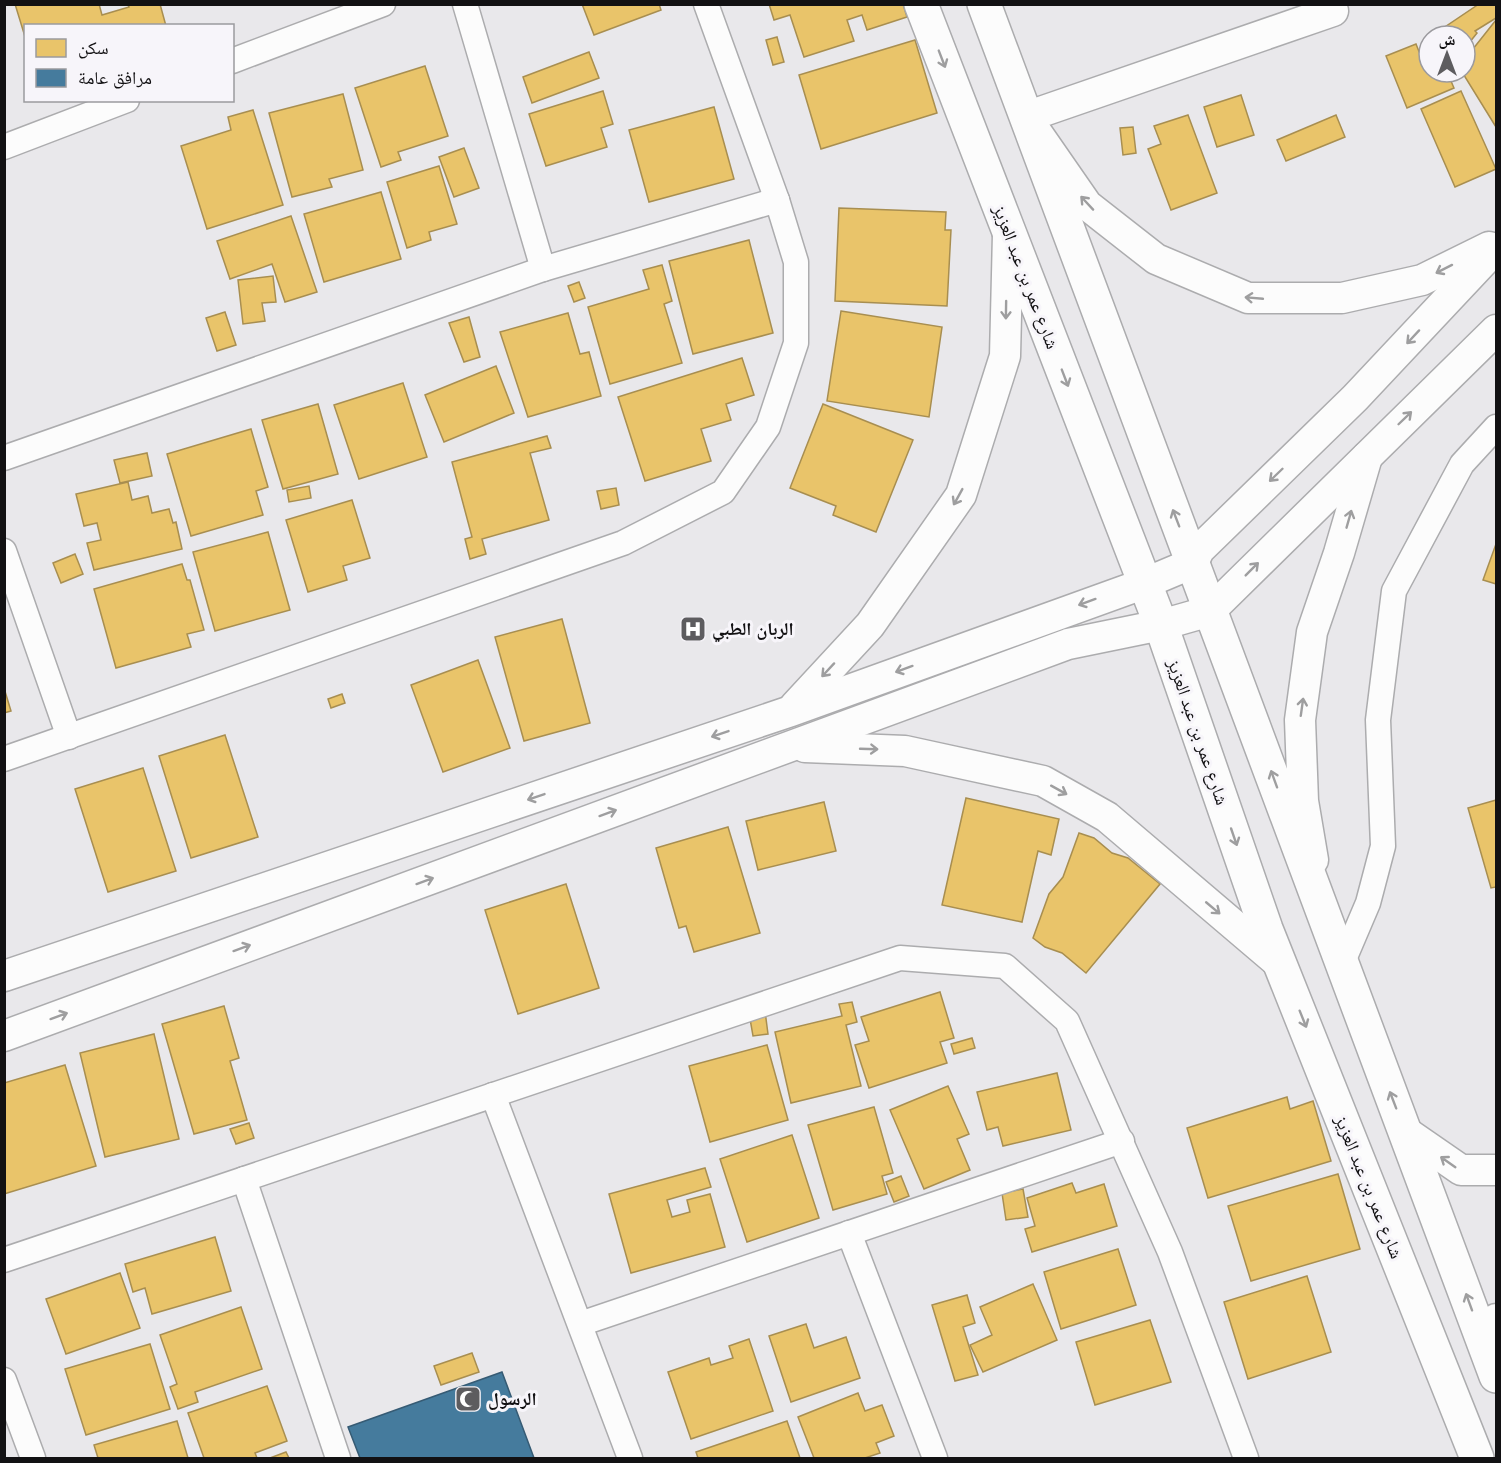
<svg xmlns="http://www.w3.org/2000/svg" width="1501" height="1463" font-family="Arial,'Noto Naskh Arabic',sans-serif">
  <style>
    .homes { fill: #e9c46a; stroke: #a88e50; stroke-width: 1.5 }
    .public { fill: #457b9d; stroke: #365b74; stroke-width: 1.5 }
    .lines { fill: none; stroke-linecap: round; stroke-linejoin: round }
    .minor-casing { stroke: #acacae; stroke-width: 27 }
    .tertiary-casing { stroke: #acacae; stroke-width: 33 }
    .secondary-casing { stroke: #acacae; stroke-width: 36 }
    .minor { stroke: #fcfcfc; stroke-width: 24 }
    .tertiary { stroke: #fcfcfc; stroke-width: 30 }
    .secondary { stroke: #fcfcfc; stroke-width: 33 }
    .oneway { stroke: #9e9e9f }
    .labels { text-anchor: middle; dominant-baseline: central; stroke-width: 6; stroke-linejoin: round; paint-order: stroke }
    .street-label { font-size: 18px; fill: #121113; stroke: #f7f5fa }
    .poi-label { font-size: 18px; font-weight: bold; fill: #121113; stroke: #f7f5fa; text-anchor: start }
  </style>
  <rect width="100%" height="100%" fill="#e9e8eb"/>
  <g class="homes">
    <polygon points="15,4 99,4 102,15 129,7 128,4 160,4 166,26 26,26 26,40"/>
    <polygon points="582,4 659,4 661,10 594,35"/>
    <polygon points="769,4 903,4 907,17 867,30 862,15 847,20 854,41 804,57 790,15 774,20"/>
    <polygon points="1479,4 1496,4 1496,18 1475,31 1477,33 1465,48 1465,36 1438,36 1436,33"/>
    <polygon points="1496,20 1496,127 1462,72 1465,72 1465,59"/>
    <polygon points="777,37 784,62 773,65 766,40"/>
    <polygon points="915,40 937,113 821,149 799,75"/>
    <polygon points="1416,44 1424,64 1429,62 1429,72 1447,72 1454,88 1407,108 1386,56"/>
    <polygon points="589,52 599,78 532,103 523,77"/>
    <polygon points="425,66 448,136 398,152 401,160 381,167 355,88"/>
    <polygon points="603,91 613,124 601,128 607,147 546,166 529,114"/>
    <polygon points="1461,91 1496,169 1455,187 1421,109"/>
    <polygon points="343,94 363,170 329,179 332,187 292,197 269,113"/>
    <polygon points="1241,95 1254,135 1217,147 1204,107"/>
    <polygon points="714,107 734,179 649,202 629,130"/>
    <polygon points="253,110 283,205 207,229 181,146 231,130 228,117"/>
    <polygon points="1188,115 1217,193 1171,210 1148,149 1161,144 1154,126"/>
    <polygon points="1336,115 1345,137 1286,161 1277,140"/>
    <polygon points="1133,127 1136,153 1123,155 1120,128"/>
    <polygon points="464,148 479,188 454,197 439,157"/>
    <polygon points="439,166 457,224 429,232 431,240 407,248 387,182"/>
    <polygon points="381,192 401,259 324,282 304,214"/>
    <polygon points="839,208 946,212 945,230 951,230 947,306 835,301"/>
    <polygon points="291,216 317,292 285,302 272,264 230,279 217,241"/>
    <polygon points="749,240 773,333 693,354 669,261"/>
    <polygon points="662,265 672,301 664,304 682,363 610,384 588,307 649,289 643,270"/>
    <polygon points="273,276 276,302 262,303 265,321 243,324 238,280"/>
    <polygon points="579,282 585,298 574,302 568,286"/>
    <polygon points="841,311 942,327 929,417 827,401"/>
    <polygon points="225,312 236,345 217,351 206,318"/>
    <polygon points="568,313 580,354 589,352 601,396 528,417 500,332"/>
    <polygon points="469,317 480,357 464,362 449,323"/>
    <polygon points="742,358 754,395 726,404 731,420 701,429 711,461 645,481 618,397"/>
    <polygon points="496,366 514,413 444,442 425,395"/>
    <polygon points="403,383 427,457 359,479 334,405"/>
    <polygon points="318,404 338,474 283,489 262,420"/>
    <polygon points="823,404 913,440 876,532 833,515 836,506 790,488"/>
    <polygon points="251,429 268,487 256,491 263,515 191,536 167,454"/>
    <polygon points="547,436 551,448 530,453 549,520 482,539 486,554 470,559 465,539 472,537 452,462"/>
    <polygon points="147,453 152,476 120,483 114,460"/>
    <polygon points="128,482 132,500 148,496 152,513 169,509 173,523 176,522 182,549 94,570 87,543 101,540 97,523 84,526 76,494"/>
    <polygon points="309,486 311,498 289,502 287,490"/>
    <polygon points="616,488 619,505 601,509 597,491"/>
    <polygon points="352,500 370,558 343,566 347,580 308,592 286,520"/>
    <polygon points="268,532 290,610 215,631 193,552"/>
    <polygon points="1496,544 1496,584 1483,580"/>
    <polygon points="75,554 83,574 61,583 53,563"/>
    <polygon points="182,564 187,580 190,580 204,630 187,634 191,647 116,668 94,589"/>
    <polygon points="562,619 590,723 524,741 495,637"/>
    <polygon points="478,660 510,748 443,772 411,685"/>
    <polygon points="4,688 11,711 4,713"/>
    <polygon points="342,694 345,703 331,708 328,699"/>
    <polygon points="225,735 258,837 191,858 159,756"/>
    <polygon points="143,768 176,871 108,892 75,789"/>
    <polygon points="966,798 1059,819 1051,855 1038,851 1022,922 942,905"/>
    <polygon points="1496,800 1496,887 1491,888 1468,808"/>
    <polygon points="824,802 836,851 758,870 746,821"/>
    <polygon points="728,827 760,933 694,952 686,926 679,928 656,848"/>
    <polygon points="1079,833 1094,838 1112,853 1128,858 1160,884 1086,973 1062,953 1045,947 1033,938 1049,894 1063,877"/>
    <polygon points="566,884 599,988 518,1014 485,910"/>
    <polygon points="940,992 954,1038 940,1042 947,1063 869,1088 855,1045 869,1041 861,1017"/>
    <polygon points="852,1002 857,1022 846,1025 861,1086 791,1103 775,1032 842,1016 839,1004"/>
    <polygon points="224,1006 239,1058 230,1061 247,1120 194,1134 162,1024"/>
    <polygon points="765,1011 768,1034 753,1036 749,1013"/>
    <polygon points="154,1034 179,1139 105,1157 80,1053"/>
    <polygon points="972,1038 975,1048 954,1054 951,1044"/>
    <polygon points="767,1045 788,1120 710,1142 689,1066"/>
    <polygon points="65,1065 96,1166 4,1194 4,1083"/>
    <polygon points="1057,1073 1071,1130 1003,1146 998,1127 987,1130 977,1092"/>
    <polygon points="948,1086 969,1134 957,1139 970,1170 924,1189 890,1110"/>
    <polygon points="1287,1097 1290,1109 1313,1101 1331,1161 1208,1198 1187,1128"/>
    <polygon points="874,1107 893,1173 882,1176 887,1194 833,1210 808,1125"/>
    <polygon points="249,1123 254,1138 236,1144 230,1129"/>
    <polygon points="792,1135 819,1218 747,1242 720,1159"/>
    <polygon points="705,1168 711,1187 667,1200 672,1217 690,1212 687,1200 710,1194 725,1247 631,1273 609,1194"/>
    <polygon points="1338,1174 1360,1249 1251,1281 1228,1206"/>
    <polygon points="901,1176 909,1196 894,1202 886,1182"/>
    <polygon points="1072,1183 1076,1193 1104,1184 1117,1226 1032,1252 1025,1229 1035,1226 1027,1198"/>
    <polygon points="1023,1189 1028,1217 1006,1220 1002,1193"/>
    <polygon points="215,1237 231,1291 152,1314 145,1288 133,1292 125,1264"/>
    <polygon points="1118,1249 1136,1305 1061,1329 1044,1272"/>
    <polygon points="120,1273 140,1328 66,1354 46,1299"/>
    <polygon points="1307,1276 1331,1352 1248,1379 1224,1302"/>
    <polygon points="1033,1284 1057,1340 983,1372 970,1345 992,1335 980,1307"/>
    <polygon points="967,1295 975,1323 963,1327 978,1375 955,1381 932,1305"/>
    <polygon points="241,1307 262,1369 195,1392 198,1402 178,1409 170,1387 177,1384 160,1335"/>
    <polygon points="1150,1320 1171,1382 1095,1405 1076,1342"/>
    <polygon points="806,1324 814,1348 846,1337 860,1378 791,1402 769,1336"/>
    <polygon points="749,1339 773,1411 691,1439 668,1372 709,1358 711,1365 733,1358 729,1346"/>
    <polygon points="150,1344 170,1409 86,1435 65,1369"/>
    <polygon points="472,1353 479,1372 441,1385 434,1366"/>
    <polygon points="267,1386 287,1441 255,1453 257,1458 204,1458 188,1413"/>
    <polygon points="858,1393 865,1411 882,1405 894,1436 876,1443 880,1453 865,1458 814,1458 798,1417"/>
    <polygon points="177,1421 188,1458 98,1458 94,1445"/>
    <polygon points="787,1421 800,1458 698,1458 696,1452"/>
    <polygon points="286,1452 289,1458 270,1458"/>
  </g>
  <polygon class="public" points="502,1372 534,1458 360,1458 348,1427"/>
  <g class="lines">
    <g class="minor-casing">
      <g id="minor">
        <polyline points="465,4 543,269"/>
        <polyline points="232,61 383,4"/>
        <polyline points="4,147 127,100"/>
        <polyline points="4,458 543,269 777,200"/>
        <polyline points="4,551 69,737"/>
        <polyline points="4,759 623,543 723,492 768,427 796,343 796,262 777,200 706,4"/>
        <polyline points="1342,964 1368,903 1383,846 1378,720 1394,591 1462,464 1496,427"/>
        <polyline points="493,1095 630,1458"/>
        <polyline points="244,1179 338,1458"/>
        <polyline points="849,1233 935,1458"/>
        <polyline points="4,1260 900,958 1005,966 1067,1021 1170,1252 1246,1458"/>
        <polyline points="580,1324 1122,1141"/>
        <polyline points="4,1380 33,1458"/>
      </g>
    </g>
    <g class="tertiary-casing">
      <g id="tertiary">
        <polyline points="1333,11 1026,117 1087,205 1156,259 1248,298 1342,298 1422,280 1489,247"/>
        <polyline points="795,706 870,625 961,495 1005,356 1008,234"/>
        <polyline points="805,747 905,751 1043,781 1107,817 1281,965"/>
        <polyline points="1313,860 1303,801 1300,720 1312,632 1339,553 1367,457"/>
        <polyline points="4,976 791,711 1143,584 1193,563 1199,550 1355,398 1496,248"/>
        <polyline points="4,1036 1068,644 1161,625 1210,611 1496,330"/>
        <polyline points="1406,1132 1461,1170 1496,1170"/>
        <polyline points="1490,1359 1496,1319"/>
      </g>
    </g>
    <g class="secondary-casing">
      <g id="secondary">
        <polyline points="921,4 1161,625 1266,929 1477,1458"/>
        <polyline points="984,4 1496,1376"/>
      </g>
    </g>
    <use href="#minor" class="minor"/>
    <use href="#tertiary" class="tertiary"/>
    <use href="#secondary" class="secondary"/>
  </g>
  <defs><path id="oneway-shaft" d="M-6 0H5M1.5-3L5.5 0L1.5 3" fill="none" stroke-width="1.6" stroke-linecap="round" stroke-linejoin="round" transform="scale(1.5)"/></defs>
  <g class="oneway">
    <use href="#oneway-shaft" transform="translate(942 59) rotate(69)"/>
    <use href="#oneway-shaft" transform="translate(1087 203) rotate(-133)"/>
    <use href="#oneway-shaft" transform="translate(1444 269) rotate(153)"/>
    <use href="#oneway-shaft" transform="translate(1254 298) rotate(-175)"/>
    <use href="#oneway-shaft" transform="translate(1006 310) rotate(91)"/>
    <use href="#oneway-shaft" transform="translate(1413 337) rotate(133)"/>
    <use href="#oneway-shaft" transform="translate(1065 378) rotate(69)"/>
    <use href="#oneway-shaft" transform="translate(1405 418) rotate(-44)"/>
    <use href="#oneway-shaft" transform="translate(1276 475) rotate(136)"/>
    <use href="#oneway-shaft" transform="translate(958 497) rotate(119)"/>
    <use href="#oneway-shaft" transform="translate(1176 518) rotate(-111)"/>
    <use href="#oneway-shaft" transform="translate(1349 519) rotate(-74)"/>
    <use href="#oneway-shaft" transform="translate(1252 569) rotate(-45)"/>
    <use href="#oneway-shaft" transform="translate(1087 602) rotate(160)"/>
    <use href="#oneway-shaft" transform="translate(904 669) rotate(160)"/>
    <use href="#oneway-shaft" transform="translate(828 670) rotate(133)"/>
    <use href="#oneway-shaft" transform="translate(1302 707) rotate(-82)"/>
    <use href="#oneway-shaft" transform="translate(720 734) rotate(161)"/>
    <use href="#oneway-shaft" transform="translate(869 749) rotate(2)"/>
    <use href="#oneway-shaft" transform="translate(1274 779) rotate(-110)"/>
    <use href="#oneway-shaft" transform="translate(1059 790) rotate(29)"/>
    <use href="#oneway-shaft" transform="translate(536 797) rotate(161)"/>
    <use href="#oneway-shaft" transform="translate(608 813) rotate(-20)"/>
    <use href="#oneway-shaft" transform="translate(1234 837) rotate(71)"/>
    <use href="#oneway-shaft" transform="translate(425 881) rotate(-20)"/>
    <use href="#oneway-shaft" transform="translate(1213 908) rotate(40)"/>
    <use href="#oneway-shaft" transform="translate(242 948) rotate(-20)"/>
    <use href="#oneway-shaft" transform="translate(59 1016) rotate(-20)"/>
    <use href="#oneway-shaft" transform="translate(1303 1019) rotate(68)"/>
    <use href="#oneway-shaft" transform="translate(1393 1100) rotate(-111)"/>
    <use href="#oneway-shaft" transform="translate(1448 1162) rotate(-145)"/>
    <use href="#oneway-shaft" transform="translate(1469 1302) rotate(-110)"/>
  </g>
  <defs>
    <g id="hospital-square" transform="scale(1.35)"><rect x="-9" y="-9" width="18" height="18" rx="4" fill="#5d5c5f" stroke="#f7f5fa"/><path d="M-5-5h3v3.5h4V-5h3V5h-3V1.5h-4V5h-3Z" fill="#fff"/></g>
    <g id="mosque-square" transform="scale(1.35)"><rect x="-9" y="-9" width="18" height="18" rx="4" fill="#5d5c5f" stroke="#f7f5fa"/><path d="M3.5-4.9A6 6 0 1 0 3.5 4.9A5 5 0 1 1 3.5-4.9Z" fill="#fff"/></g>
  </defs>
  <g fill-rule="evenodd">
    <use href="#hospital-square" x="693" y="629"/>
    <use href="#mosque-square" x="468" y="1399"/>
  </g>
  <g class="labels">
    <g class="street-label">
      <text transform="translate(1026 277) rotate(69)">شارع عمر بن عبد العزيز</text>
      <text transform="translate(1198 732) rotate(71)">شارع عمر بن عبد العزيز</text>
      <text transform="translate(1369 1187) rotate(68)">شارع عمر بن عبد العزيز</text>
    </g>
    <g class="poi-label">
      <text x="712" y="629">الربان الطبي</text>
      <text x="488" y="1399">الرسول</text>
    </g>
  </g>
  <rect width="1501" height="1463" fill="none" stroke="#121113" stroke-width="12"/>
  <rect x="24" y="24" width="210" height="78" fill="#f7f5fa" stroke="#9b9a9e" stroke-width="1.5"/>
  <rect x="36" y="39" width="30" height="18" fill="#e9c46a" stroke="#9b9a9e" stroke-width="1.5"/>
  <text x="78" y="54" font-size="18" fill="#121113">سكن</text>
  <rect x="36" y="69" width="30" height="18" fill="#457b9d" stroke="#9b9a9e" stroke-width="1.5"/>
  <text x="78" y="84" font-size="18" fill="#121113">مرافق عامة</text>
  <g transform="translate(1447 54)"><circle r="28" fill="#f7f5fa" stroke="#9b9a9e" stroke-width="1.5"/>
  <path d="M0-4.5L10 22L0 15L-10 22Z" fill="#5d5c5f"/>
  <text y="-9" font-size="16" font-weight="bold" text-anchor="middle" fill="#121113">ش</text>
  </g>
</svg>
